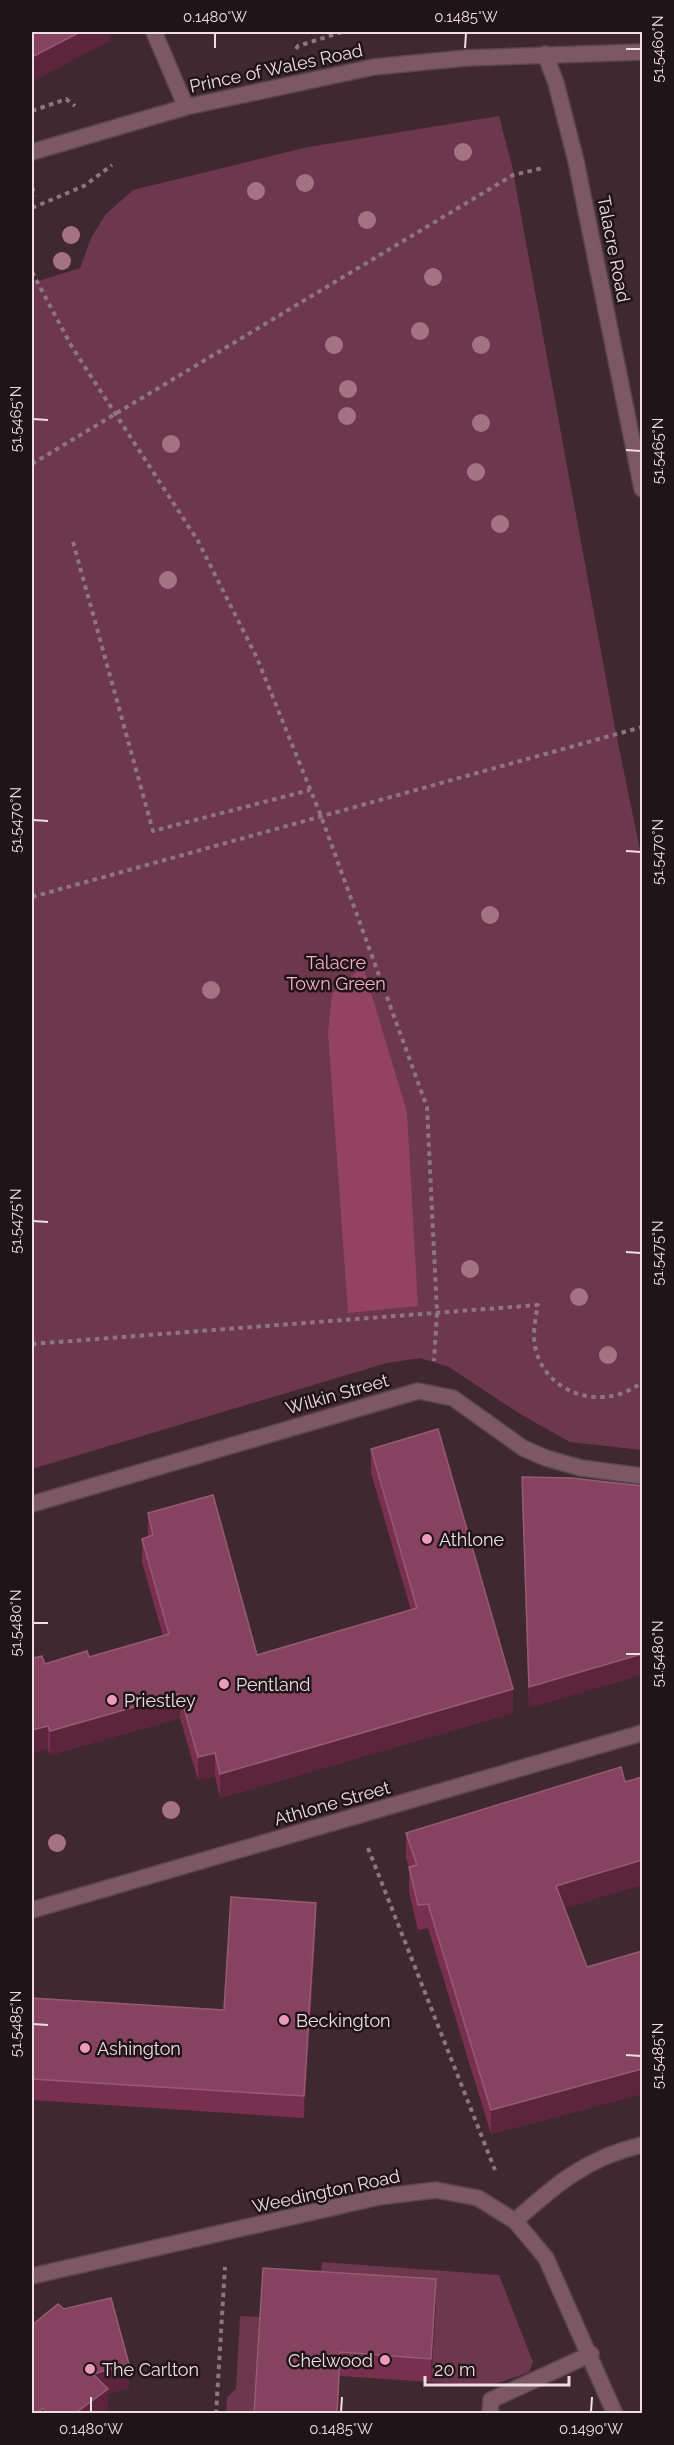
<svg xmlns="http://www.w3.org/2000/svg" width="674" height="2445" font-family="Raleway,sans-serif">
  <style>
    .green { fill: #6d374c }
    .forest { fill: #934262 }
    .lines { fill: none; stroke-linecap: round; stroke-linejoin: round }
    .minor-casing { stroke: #5c454c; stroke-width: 18 }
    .path { stroke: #8c777e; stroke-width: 4; stroke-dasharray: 4.5 4.5; stroke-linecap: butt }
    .minor { stroke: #7c5864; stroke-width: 15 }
    .tree { fill: #a47383 }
    .wall { fill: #79304f }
    .shaded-wall { fill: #5d253c }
    .building { fill: #85435f; stroke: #965b73; stroke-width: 1.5 }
    .ticks { fill: none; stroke: #eedde2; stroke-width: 2 }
    .poi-dot { fill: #ef9ab8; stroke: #201418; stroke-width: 2 }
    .labels { text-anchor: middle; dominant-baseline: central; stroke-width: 5; stroke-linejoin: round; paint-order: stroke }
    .street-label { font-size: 18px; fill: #eedde2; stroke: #201418 }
    .park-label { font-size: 18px; fill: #f6b0c7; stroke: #201418 }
    .poi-label { font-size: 18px; fill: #eedde2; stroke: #201418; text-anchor: start }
    .neatline { fill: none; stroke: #eedde2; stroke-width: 2 }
    .ticks-label { font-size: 15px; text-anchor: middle; fill: #eedde2 }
  </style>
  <rect width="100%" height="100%" fill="#402830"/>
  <g class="green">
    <polygon points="499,116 512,166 616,733 642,860 642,1450 570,1442 520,1414 449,1367 420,1358 387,1363 32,1469 32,283 80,268 92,236 106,214 133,190 308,147"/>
    <polygon points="322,2262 499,2275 533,2362 529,2372 490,2386 431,2382 436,2303 319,2300"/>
    <polygon points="240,2316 261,2317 255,2413 226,2414 227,2397 236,2389"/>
  </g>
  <polygon class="forest" points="363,966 407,1112 418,1306 348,1313 328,1033 332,994"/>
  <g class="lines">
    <g class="minor-casing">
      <g id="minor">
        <polyline points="154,32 186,107"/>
        <polyline points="545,54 556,83 576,161 642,489"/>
        <polyline points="32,152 186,107 374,67 466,58 642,52"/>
        <polyline points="32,1504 418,1391 453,1398 523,1448 546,1458 581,1468 642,1476"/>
        <polyline points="32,1910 642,1733"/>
        <path d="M515 2221C556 2184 588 2157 642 2145"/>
        <polyline points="32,2276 379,2197 436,2190 478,2198 515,2221 546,2258 615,2414"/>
        <polyline points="490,2414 491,2400 591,2354"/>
      </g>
    </g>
    <g class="path">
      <polyline points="296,49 298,46 342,32"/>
      <polyline points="32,111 66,99 75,106"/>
      <polyline points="32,187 35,196"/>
      <polyline points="32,208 84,186 112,165"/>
      <polyline points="32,272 72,347 198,541 257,658 321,816 427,1107 437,1313 434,1361"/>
      <polyline points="32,464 513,175 543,168"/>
      <polyline points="73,542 153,831 310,790"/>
      <polyline points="32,897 642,727"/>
      <path d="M32 1344 538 1305C535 1320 532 1336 536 1351 549 1397 607 1411 642 1382"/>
      <polyline points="368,1848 495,2170"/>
      <polyline points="216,2414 225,2267"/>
    </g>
    <use href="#minor" class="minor"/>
  </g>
  <g class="tree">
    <circle cx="463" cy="152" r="9"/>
    <circle cx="305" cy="183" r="9"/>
    <circle cx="256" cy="191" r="9"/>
    <circle cx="367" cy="220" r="9"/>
    <circle cx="71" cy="235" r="9"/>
    <circle cx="62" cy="261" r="9"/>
    <circle cx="433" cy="277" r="9"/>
    <circle cx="420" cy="331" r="9"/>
    <circle cx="334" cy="345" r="9"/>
    <circle cx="481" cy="345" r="9"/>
    <circle cx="348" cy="389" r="9"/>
    <circle cx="347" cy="416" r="9"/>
    <circle cx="481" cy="423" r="9"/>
    <circle cx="171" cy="444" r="9"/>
    <circle cx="476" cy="472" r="9"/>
    <circle cx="500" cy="524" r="9"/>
    <circle cx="168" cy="580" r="9"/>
    <circle cx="490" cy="915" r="9"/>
    <circle cx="211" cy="990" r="9"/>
    <circle cx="470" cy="1269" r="9"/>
    <circle cx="579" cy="1297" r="9"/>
    <circle cx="608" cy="1355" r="9"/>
    <circle cx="171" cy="1810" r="9"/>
    <circle cx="57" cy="1843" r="9"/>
  </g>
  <g class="wall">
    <polygon points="371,1449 513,1713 220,1798 215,1776 198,1780 180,1718 50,1755 48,1749 33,1658 45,1664 89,1657 163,1636 142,1562 142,1539 148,1537 148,1513 257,1655 411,1610 371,1473"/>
    <polygon points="522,1477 642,1486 529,1708 522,1498"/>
    <polygon points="406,1833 564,1908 587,1967 642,1951 642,2094 491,2134 428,1928 418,1930 409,1892 409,1867 406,1858"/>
    <polygon points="316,1925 304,2118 32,2100 32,1998 224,2010"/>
    <polygon points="263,2268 436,2303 431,2382 340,2376 338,2414 254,2414"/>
  </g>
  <g class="shaded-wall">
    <polygon points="80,32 110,32 110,41 32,82 32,57"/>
    <polygon points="642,1654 642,1675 529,1708 529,1687"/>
    <polygon points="513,1689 513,1713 220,1798 220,1774"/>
    <polygon points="180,1694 180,1718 50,1755 50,1731"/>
    <polygon points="48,1726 48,1749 32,1754 32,1730"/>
    <polygon points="215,1753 215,1776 198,1780 198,1757"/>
    <polygon points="642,1860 642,1885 556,1911 556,1886"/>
    <polygon points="316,1903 316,1925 304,2118 304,2096"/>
    <polygon points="642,2069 642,2094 491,2134 491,2110"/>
    <polygon points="436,2279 436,2303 431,2382 431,2359"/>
    <polygon points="340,2352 340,2376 338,2414 337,2414"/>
    <polygon points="129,2364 129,2388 108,2394 108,2413 74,2414 93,2374"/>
    <polygon points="43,2408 43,2414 37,2414"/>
  </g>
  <g class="building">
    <polygon points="32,32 80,32 32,57"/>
    <polygon points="438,1429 513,1689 220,1774 215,1753 198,1757 180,1694 50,1731 48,1726 32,1730 32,1654 33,1658 42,1656 45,1664 87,1651 89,1657 169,1634 142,1539 153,1535 148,1513 213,1495 257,1655 417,1608 371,1449"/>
    <polygon points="522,1477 571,1478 642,1486 642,1654 529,1687"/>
    <polygon points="621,1767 625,1782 642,1777 642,1860 556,1886 587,1967 642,1951 642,2069 491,2110 428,1904 418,1905 409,1867 417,1865 406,1833"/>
    <polygon points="231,1897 316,1903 304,2096 32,2079 32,1998 224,2010"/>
    <polygon points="263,2268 436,2279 431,2359 340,2352 337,2414 254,2414"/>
    <polygon points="111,2298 129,2364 93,2374 108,2389 74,2414 47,2414 43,2408 37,2414 33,2414 32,2412 32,2325 58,2304 64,2309"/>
  </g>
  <path class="ticks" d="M215 48V33M465 48 466 33M626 49H641M33 419 48 420M626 450 641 451M33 820 48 821M626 851 641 852M33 1221 48 1222M626 1252 641 1253M33 1623H48M626 1654H641M33 2024 48 2025M626 2055 641 2056M91 2412V2397M341 2412 342 2397M591 2412 592 2397"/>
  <g class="poi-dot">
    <circle cx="427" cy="1539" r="6"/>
    <circle cx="224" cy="1684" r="6"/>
    <circle cx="112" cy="1700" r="6"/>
    <circle cx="284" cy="2020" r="6"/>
    <circle cx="85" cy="2048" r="6"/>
    <circle cx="385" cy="2360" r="6"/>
    <circle cx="90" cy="2369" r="6"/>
  </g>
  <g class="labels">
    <g class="street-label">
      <text transform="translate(276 68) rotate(-12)">Prince of Wales Road</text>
      <text transform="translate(614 249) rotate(79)">Talacre Road</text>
      <text transform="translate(337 1394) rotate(-16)">Wilkin Street</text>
      <text transform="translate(332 1803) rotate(-16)">Athlone Street</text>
      <text transform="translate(326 2191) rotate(-12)">Weedington Road</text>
    </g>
    <g class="park-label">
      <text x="336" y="962">Talacre<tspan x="336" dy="21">Town Green</tspan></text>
    </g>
    <g class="poi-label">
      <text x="439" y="1539">Athlone</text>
      <text x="236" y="1684">Pentland</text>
      <text x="124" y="1700">Priestley</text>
      <text x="296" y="2020">Beckington</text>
      <text x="97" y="2048">Ashington</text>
      <text x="373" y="2360" text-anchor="end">Chelwood</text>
      <text x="102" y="2369">The Carlton</text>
    </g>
  </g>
  <rect width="674" height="2445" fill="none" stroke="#201418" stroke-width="66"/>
  <path d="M425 2376v9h144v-9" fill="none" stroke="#eedde2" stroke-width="3"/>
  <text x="434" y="2376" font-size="18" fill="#eedde2" stroke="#201418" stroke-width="4.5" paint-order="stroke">20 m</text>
  <rect x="33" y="33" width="608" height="2379" class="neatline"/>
  <g class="ticks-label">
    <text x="215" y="22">0.1480°W</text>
    <text x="466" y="22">0.1485°W</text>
    <text transform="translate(658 49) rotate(-90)" y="5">51.5460°N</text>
    <text transform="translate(16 419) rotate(-90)" y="5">51.5465°N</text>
    <text transform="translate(658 451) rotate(-90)" y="5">51.5465°N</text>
    <text transform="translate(16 820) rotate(-90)" y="5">51.5470°N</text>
    <text transform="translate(658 852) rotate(-90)" y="5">51.5470°N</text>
    <text transform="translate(16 1221) rotate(-90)" y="5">51.5475°N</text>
    <text transform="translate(658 1253) rotate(-90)" y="5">51.5475°N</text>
    <text transform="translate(16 1623) rotate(-90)" y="5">51.5480°N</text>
    <text transform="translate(658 1654) rotate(-90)" y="5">51.5480°N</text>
    <text transform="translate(16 2024) rotate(-90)" y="5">51.5485°N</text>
    <text transform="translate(658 2056) rotate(-90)" y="5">51.5485°N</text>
    <text x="91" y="2434">0.1480°W</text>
    <text x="341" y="2434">0.1485°W</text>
    <text x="591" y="2434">0.1490°W</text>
  </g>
</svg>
